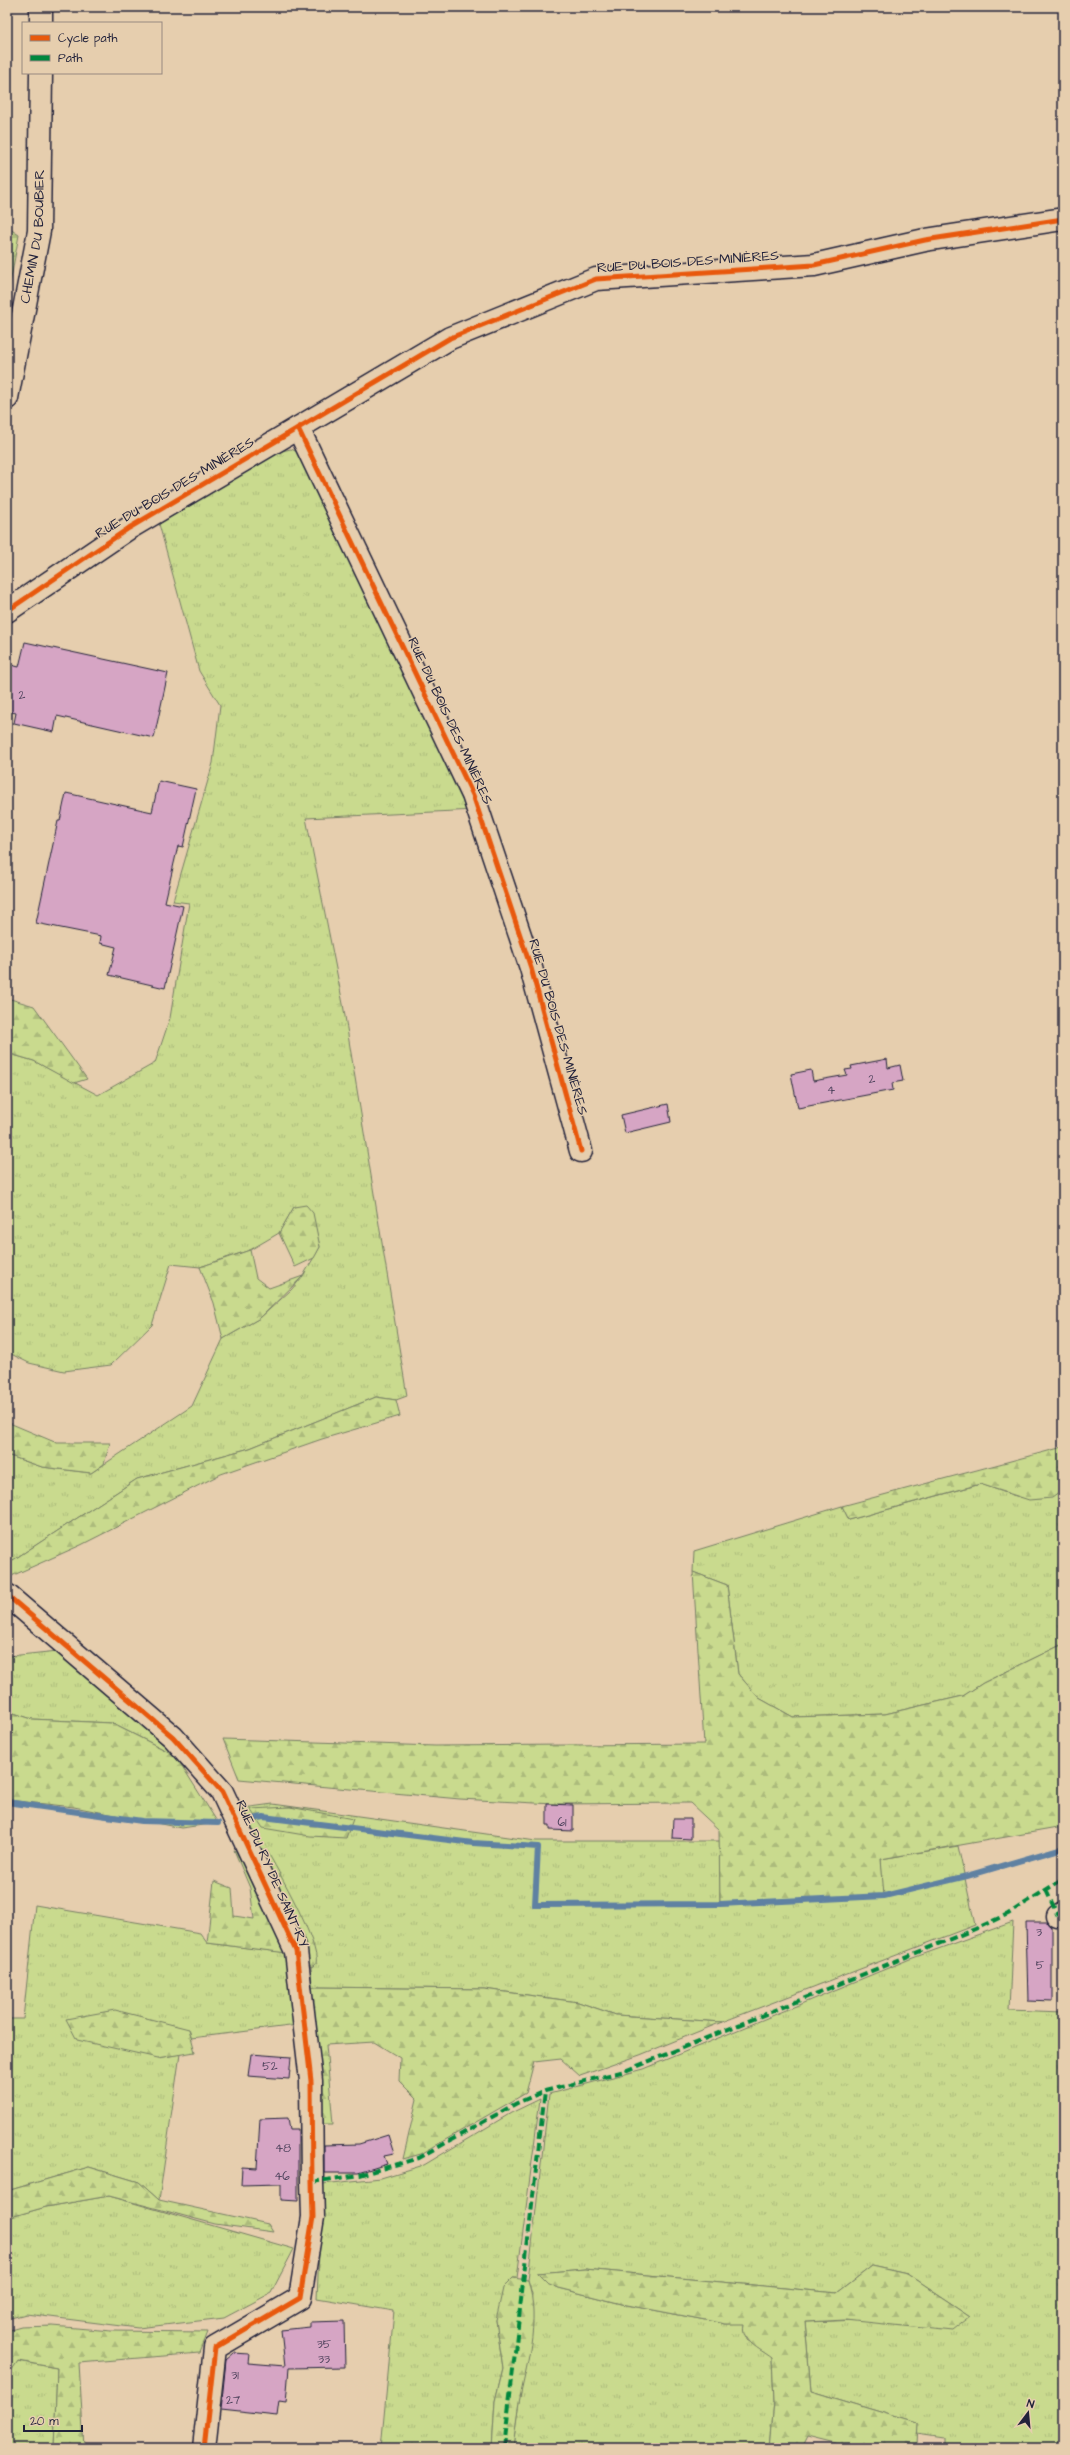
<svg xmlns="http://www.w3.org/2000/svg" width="1070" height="2455" font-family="'Architects Daughter',sans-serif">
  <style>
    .grass { fill: url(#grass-tufts); stroke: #767e64 }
    .forest { fill: url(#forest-firs); stroke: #767e64 }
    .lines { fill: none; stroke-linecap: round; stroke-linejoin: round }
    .stream { stroke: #5f81a2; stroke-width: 6 }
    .building { fill: #d6a5c4; stroke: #22223b }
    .minor-casing { stroke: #22223b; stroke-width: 25 }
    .minor { stroke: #e6ceae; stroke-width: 22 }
    .quiet { stroke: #00873e; stroke-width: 4; stroke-dasharray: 8 4; stroke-linecap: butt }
    .cycleway-casing { stroke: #e6ceae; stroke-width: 8 }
    .cycleway { stroke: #e8590c; stroke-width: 5 }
    .labels { text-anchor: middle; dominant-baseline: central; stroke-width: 3; stroke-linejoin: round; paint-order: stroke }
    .number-label { font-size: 12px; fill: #4f435d }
    .street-label { font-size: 14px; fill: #22223b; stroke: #e6ceae }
  </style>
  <defs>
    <pattern id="grass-tufts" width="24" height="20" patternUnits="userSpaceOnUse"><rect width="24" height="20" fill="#c9da8e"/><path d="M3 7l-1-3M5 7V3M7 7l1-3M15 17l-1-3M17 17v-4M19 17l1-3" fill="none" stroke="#acbb7b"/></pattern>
    <pattern id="forest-firs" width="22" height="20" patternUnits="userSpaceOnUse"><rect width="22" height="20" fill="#c9da8e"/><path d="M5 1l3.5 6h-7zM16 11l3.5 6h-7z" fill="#acbb7b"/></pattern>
  </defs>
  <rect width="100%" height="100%" fill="#e6ceae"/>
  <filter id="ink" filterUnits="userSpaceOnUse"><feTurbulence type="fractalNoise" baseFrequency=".025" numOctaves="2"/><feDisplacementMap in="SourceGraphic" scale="8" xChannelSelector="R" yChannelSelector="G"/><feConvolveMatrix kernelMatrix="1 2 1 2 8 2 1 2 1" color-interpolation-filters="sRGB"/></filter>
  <g filter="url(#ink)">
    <g class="grass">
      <polygon points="291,449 302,454 476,810 306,818 343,1004 407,1396 396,1400 376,1397 250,1448 137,1479 7,1564 7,1455 42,1467 91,1473 192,1406 223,1339 260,1318 291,1290 303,1276 320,1247 312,1213 294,1207 279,1233 250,1250 200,1267 171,1264 152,1325 111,1365 64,1371 29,1363 7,1352 7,1053 34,1061 98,1095 155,1063 170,1018 189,903 173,901 213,763 220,705 199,671 159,524 277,452"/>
      <path d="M981 1484C1008 1493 1037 1509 1063 1490V1644L983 1683 963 1696 885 1714 793 1717 759 1698 738 1674 727 1585 693 1572 694 1551 842 1506 849 1520Z"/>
      <polygon points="7,1648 10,1656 58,1651 175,1755 111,1723 32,1719 7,1711"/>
      <polygon points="273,1804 536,1841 720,1841 720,1904 883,1896 881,1859 958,1846 975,1925 722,2022 616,2015 578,2002 484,1989 312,1987 311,1967 316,1964 266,1849 256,1853 243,1808"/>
      <polygon points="35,1905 200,1933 207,1943 290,1953 298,2025 191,2038 189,2029 158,2058 180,2054 159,2200 139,2182 89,2167 7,2191 7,2019 23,2019"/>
      <polygon points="1013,1922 1009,2010 1063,2012 1063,2448 944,2448 944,2438 917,2434 918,2423 811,2391 805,2322 971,2316 908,2274 872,2266 837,2293 585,2269 538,2273 548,2283 559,2288 622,2304 726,2324 745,2323 747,2340 772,2357 774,2402 770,2448 513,2448 532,2294 528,2280 549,2094 643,2069 910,1959"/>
      <polygon points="540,2099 517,2278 513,2278 496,2320 503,2368 495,2401 492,2448 381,2448 394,2311 317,2298 322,2184 381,2178 424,2165 511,2113"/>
      <polygon points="109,2196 294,2249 271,2293 224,2318 138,2328 26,2314 7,2319 7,2218 46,2207"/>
      <polygon points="17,2361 57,2368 54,2448 7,2448 7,2377"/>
    </g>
    <g class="forest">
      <polygon points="7,227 19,235 7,300"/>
      <polygon points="7,998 34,1006 87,1079 74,1083 34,1061 7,1053"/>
      <polygon points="306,1205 313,1213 320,1247 314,1258 295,1267 279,1233 294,1207"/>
      <polygon points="250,1250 256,1278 269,1288 303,1276 260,1318 223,1339 214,1303 200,1267"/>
      <polygon points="376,1397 396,1400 400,1416 322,1439 221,1474 81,1545 7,1578 7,1564 137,1479 250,1448"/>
      <polygon points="7,1422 57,1443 110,1443 104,1464 91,1473 42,1467 7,1455"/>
      <polygon points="1063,1447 1063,1490 1052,1498 1029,1500 980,1484 849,1520 842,1506"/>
      <polygon points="693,1572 727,1585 738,1674 759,1698 793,1717 885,1714 963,1696 983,1683 1063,1644 1063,1827 881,1859 884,1896 720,1904 719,1830 690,1803 554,1804 460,1799 239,1779 223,1739 435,1746 704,1744"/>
      <polygon points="7,1711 32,1719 111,1723 175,1755 218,1823 181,1828 74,1807 7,1800"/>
      <polygon points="290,1807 353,1819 346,1838 310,1836 263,1828 250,1809"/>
      <path d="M266 1849C277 1869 321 1945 316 1964L311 1967 303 1955 207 1943 214 1881 232 1888 234 1916 254 1919 250 1888 234 1850 246 1857Z"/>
      <polygon points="312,1987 484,1989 578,2002 616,2015 722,2022 640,2055 580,2076 561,2059 534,2062 526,2093 421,2154 403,2159 417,2099 399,2081 400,2058 374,2042 326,2045 333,2124 319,2124 308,2003"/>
      <polygon points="115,2010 189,2029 195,2052 158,2058 77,2040 66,2019"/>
      <polygon points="89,2167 139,2182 159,2200 268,2224 273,2232 215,2224 109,2196 46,2207 7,2218 7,2191"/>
      <path d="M872 2266 908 2274 971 2316 952 2331 846 2320 805 2322 811 2391 918 2423 917 2445 913 2448H856L808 2436 802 2448H770L774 2402 772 2358C759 2348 741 2342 745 2324H726L622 2304 559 2288 547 2283 537 2273 585 2269 837 2293Z"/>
      <path d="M513 2278 528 2280C541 2324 526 2365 518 2408 516 2421 515 2435 513 2448H492L495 2401 503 2368 496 2320 503 2288Z"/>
      <polygon points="53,2326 111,2331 207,2332 199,2353 79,2363 84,2448 54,2448 57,2368 18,2361 7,2377 7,2331 21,2327"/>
    </g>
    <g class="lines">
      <g class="stream">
        <polyline points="7,1802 142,1821 218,1823"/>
        <polyline points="253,1819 263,1817 473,1843 538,1847 535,1905 720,1904 884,1896 967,1876 1063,1848"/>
      </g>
    </g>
    <g class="building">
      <polygon points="25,642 168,673 154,738 57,716 54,732 14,723 16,713 7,711 7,664 19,667"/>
      <polygon points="159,781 196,789 183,847 178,846 165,902 183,906 165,988 109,975 116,947 100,943 101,936 36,923 58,821 60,821 66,793 152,812"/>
      <polygon points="887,1059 888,1068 900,1065 903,1081 892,1083 893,1090 798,1108 791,1074 811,1070 813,1081 847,1075 845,1070 852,1069 851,1066"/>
      <polygon points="668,1104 671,1122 625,1133 621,1115"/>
      <polygon points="547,1804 573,1805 573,1831 550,1830 550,1825 547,1825"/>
      <polygon points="673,1819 691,1819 691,1839 672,1838"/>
      <polygon points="1026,1922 1047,1922 1052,1927 1052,2001 1028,2000"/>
      <polygon points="251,2054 291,2057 289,2079 248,2076"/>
      <polygon points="288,2118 290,2129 298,2129 298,2201 281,2200 281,2184 241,2185 242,2167 257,2168 260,2119"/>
      <polygon points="388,2135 394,2154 384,2156 387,2164 358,2173 324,2173 324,2145 359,2144"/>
      <polygon points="344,2321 345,2367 289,2368 286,2402 279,2401 277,2416 221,2410 226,2360 234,2353 249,2354 248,2363 285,2366 281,2330 310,2327 310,2322"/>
    </g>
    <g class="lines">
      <g class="minor-casing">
        <g id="minor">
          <polyline points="41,23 41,7"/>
          <path id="s1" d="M7 398 39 231 41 73"/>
          <polyline points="298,428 473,795 531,968 581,1151"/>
          <polyline points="7,611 129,528 450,338 596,279 814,265 925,240 1063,219"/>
          <polyline points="7,1595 173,1737 222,1792 296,1951 311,2081 312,2182 313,2217 300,2298 215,2348 204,2448"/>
          <polyline points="1058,1916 1063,1913"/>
        </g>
      </g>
      <use href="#minor" class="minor"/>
      <g class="quiet">
        <polyline points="1046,1890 1058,1916"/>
        <polyline points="312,2182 360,2175 419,2158 517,2103 545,2091 625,2071 975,1929 1008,1914 1063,1879"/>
        <polyline points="504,2448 545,2091"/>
      </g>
      <g class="cycleway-casing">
        <g id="cycleway">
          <polyline points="298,428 473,795 531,968 581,1151"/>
          <polyline points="7,611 129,528 450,338 596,279 814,265 925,240 1063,219"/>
          <polyline points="7,1595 173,1737 222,1792 296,1951 311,2081 312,2182 313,2217 300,2298 215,2348 204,2448"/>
        </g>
      </g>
      <use href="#cycleway" class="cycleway"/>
    </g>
  </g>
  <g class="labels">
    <g class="number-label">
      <text x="22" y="695">2</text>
      <text x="872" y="1079">2</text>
      <text x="831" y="1090">4</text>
      <text x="562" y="1822">61</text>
      <text x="1039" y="1932">3</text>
      <text x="1040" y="1965">5</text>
      <text x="270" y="2066">52</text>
      <text x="283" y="2148">48</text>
      <text x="282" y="2176">46</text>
      <text x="324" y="2344">35</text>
      <text x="324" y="2359">33</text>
      <text x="235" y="2375">31</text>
      <text x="233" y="2400">27</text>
    </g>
    <g class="street-label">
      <text stroke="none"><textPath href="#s1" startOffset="164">CHEMIN DU BOUBIER</textPath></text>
      <text transform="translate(688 262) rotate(-4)">RUE DU BOIS DES MINIÈRES</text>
      <text transform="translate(175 488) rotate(-31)">RUE DU BOIS DES MINIÈRES</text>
      <text transform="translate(450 721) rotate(65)">RUE DU BOIS DES MINIÈRES</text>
      <text transform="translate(558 1027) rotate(74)">RUE DU BOIS DES MINIÈRES</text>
      <text transform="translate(272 1874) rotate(66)">RUE DU RY DE SAINT-RY</text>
    </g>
  </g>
  <rect width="1070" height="2455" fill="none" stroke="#e6ceae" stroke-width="24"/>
  <rect x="12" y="12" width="1046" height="2431" fill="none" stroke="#22223b" stroke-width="1.5" filter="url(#ink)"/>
  <rect x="22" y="22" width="140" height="52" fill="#e6ceae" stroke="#988980"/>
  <rect x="30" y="35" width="20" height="6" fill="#e8590c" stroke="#988980"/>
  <text x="58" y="42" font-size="12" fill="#22223b">Cycle path</text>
  <rect x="30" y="55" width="20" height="6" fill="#00873e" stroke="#988980"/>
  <text x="58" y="62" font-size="12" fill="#22223b">Path</text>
  <g transform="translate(1028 2413) rotate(16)" stroke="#e6ceae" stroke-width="3" paint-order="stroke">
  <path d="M0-3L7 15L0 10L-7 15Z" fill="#22223b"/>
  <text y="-6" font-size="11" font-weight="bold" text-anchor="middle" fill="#22223b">N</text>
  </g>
  <path d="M24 2425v6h58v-6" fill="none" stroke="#22223b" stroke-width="2"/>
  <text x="30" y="2425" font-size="12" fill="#22223b" stroke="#e6ceae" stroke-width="3" paint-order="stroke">20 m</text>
</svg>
